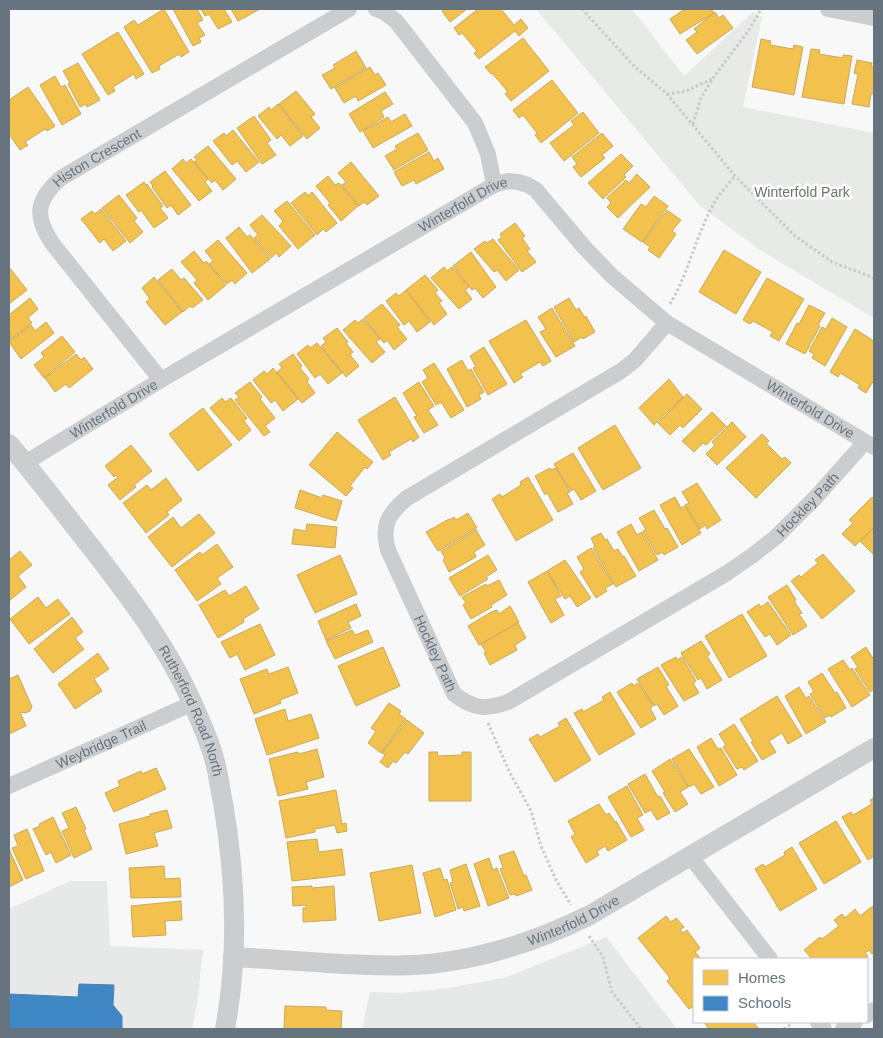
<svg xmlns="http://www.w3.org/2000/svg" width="883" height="1038" font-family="Helvetica,sans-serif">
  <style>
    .built { fill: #e7e8e8 }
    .green { fill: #e7eae6 }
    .homes { fill: #f2c14e; stroke: #c8aa5d }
    .schools { fill: #3f88c5; stroke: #4b82b0 }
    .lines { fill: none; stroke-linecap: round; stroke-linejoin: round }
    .path { stroke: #c9cacb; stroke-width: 3; stroke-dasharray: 2.5 2.5; stroke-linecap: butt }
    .minor { stroke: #cbcdce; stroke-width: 16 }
    .tertiary { stroke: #cbcdce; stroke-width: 20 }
    .labels { text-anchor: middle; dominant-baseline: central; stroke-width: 5; stroke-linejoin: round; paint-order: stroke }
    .street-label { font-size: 14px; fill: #667480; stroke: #fff }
    .park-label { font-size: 14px; fill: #677865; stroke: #fff }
  </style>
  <rect width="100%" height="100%" fill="#f8f8f8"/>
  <g class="built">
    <polygon points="70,881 107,881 110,946 203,950 197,1004 192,1029 9,1029 9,909"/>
    <polygon points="606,937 677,1029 362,1029 370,992 401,993 449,988 507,977"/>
  </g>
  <polygon class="green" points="536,9 632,9 684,76 753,12 762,17 743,107 874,133 874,318 763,252 700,206"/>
  <g class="homes">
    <polygon points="164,9 189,52 181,57 179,54 159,66 160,69 152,73 124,27 134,20 138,25"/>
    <polygon points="173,9 197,9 203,20 197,23 205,35 199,38 201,42 193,46"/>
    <polygon points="201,9 224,9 232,22 218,29 209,14 205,16"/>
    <polygon points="231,9 260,9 238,21"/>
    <polygon points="445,9 467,9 450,22 442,11"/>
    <polygon points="478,9 501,9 514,25 521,19 528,28 519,36 515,31 479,59 474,53 477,51 462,33 459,35 454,28"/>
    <polygon points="685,9 711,9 714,13 680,34 670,19"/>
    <polygon points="715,12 719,18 723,15 733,28 697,54 686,40 697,32 694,29"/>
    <polygon points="118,32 144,74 136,79 134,74 113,87 115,91 108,95 82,54"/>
    <polygon points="523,38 549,71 511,101 505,94 508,92 492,73 491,74 485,67"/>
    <polygon points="761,39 771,41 770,45 793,49 794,45 803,47 794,95 752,87"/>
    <polygon points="811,49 820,50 819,54 843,58 843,55 852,56 844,104 802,97"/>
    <polygon points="356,51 366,68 331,89 322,75 335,68 333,65"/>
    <polygon points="857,60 872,63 871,66 874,67 874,94 871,94 869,107 852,104 858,74 854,73"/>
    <polygon points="78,63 100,100 87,107 86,104 80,107 68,84 70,83 63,71"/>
    <polygon points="370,67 375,75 378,73 386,85 358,101 356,96 344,103 335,88"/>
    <polygon points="55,76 61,87 65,85 81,114 62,125 40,85"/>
    <polygon points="552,80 578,113 541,143 535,135 537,133 523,115 519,118 513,110"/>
    <polygon points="28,87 55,126 47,131 45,129 25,142 28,145 20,150 9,134 9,100"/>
    <polygon points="296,91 315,114 311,117 320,128 307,139 279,104"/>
    <polygon points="385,92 393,104 381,111 384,117 360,132 349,114"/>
    <polygon points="278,104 303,136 290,146 281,135 277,139 258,116 269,107 271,110"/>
    <polygon points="583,112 599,133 564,161 550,143 574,125 571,121"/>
    <polygon points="405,114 412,126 373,148 363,131 388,117 391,122"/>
    <polygon points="254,116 271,140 267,143 276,155 262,164 237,128"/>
    <polygon points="233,130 259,162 246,172 237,161 232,165 213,141 224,133 226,136"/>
    <polygon points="418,133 428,150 394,170 385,156 397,149 395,146"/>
    <polygon points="602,133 613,146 602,155 605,158 581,177 573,167 577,164 572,157"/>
    <polygon points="208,146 236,179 223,190 215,180 212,183 194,162 197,160 194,157"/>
    <polygon points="429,152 434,161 438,158 444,169 416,184 414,180 402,186 394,172"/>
    <polygon points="621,154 633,166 624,175 626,177 603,199 588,183"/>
    <polygon points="183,159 186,163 191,159 208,179 205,182 212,191 199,201 172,169"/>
    <polygon points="351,162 379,196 367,205 364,202 359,206 342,185 346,182 338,173"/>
    <polygon points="165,171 191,205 178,215 171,205 167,208 152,187 153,186 150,182"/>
    <polygon points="637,174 650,187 618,218 607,207 611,203 607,198 626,180 629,183"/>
    <polygon points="328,176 335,185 339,183 358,206 341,221 328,205 330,203 316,186"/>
    <polygon points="144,182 146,185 147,184 163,206 160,208 168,218 154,228 141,210 139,212 126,195"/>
    <polygon points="305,192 308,196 312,192 337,223 326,232 323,229 317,235 291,203"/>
    <polygon points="119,195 137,218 134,221 143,232 130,243 102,208"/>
    <polygon points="654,196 668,206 642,242 623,229 641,204 646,207"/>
    <polygon points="287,201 315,235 298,249 279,226 283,221 274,211"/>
    <polygon points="101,209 126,241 113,251 104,239 100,243 81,219 92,211 95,214"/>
    <polygon points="667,210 681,220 672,231 676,234 674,237 659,258 648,250 650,247 643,242"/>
    <polygon points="262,215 291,246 279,257 276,253 271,258 254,238 258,235 250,225"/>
    <polygon points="515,223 525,236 522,238 530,249 527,251 536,262 522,272 498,240 502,237 500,234"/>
    <polygon points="239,227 247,237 250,235 270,259 252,273 226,238"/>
    <polygon points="493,239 519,270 506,281 497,270 494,272 474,249 485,241 487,243"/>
    <polygon points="218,240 247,273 235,284 232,280 227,284 209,264 213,261 205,251"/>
    <polygon points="724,250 761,272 736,314 699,292"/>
    <polygon points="194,251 204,263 206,261 226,285 208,300 194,283 197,280 181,262"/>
    <polygon points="471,252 496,287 483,298 475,288 472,290 453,266"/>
    <polygon points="9,267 27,290 9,304"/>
    <polygon points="444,267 447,271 452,267 469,287 465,290 472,299 459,309 431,278"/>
    <polygon points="172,269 181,280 184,278 203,300 192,308 190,306 183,312 158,280"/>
    <polygon points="425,275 438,290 435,293 442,301 439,303 447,314 434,325 406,290"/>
    <polygon points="154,277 182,312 165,325 146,302 150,299 142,288"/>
    <polygon points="767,278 804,299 779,341 770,336 773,332 753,321 750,324 743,320"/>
    <polygon points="406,290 430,322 417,332 409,321 404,325 386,301 396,293 399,296"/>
    <polygon points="30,298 38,309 28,318 32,323 10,340 9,315"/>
    <polygon points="569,298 576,310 579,308 585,318 586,316 595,332 583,339 582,337 574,342 554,307"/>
    <polygon points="382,304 400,325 397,327 407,339 394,350 387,340 384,343 364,318"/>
    <polygon points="809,305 825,313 818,325 820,326 805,354 786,344 797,323 799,324"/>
    <polygon points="552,308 575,346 556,357 540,332 546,329 538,317"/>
    <polygon points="832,318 847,327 825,366 812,358 814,354 809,351 822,327 826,329"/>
    <polygon points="363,319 380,339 376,342 385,352 372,363 343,330 355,320 358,323"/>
    <polygon points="526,320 551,361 543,366 540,362 520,374 523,377 514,383 489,341"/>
    <polygon points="46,322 54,333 21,359 9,342 31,325 35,331"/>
    <polygon points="337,328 348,342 346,343 353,352 350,355 359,366 346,377 321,346 326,342 323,338"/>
    <polygon points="855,329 874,341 874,380 866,393 858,388 860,385 840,373 838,377 830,372"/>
    <polygon points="62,336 75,352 44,378 34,365 44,357 41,353"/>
    <polygon points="317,343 342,373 328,384 320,374 315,378 297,354 308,345 310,348"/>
    <polygon points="484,347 507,384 488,395 473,368 476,367 470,356"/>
    <polygon points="76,354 81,360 84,357 93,369 69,388 66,384 55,392 45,378"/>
    <polygon points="293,354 302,366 300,368 309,379 307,382 315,393 302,403 277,372 282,368 279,364"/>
    <polygon points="462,360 468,371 471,369 484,392 479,395 481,399 467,407 447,369"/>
    <polygon points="434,363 464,410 451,418 441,402 436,405 422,382 428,378 423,370"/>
    <polygon points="273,368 298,399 283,411 275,400 271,403 253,380 264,371 267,374"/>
    <polygon points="669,379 683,397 654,425 639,408"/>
    <polygon points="250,382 262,397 260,399 275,418 265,426 270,432 264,436 235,400 239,397 235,393"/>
    <polygon points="419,382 434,406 428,410 438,425 424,433 414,417 417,416 403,393"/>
    <polygon points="687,394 702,409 683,428 680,425 670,435 658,423"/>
    <polygon points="395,397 419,437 413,442 411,439 389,452 391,455 383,460 358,420"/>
    <polygon points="222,398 225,402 231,398 247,418 244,421 251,430 239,441 210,408"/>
    <polygon points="203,408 232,445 198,471 169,434"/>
    <polygon points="712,412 726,426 706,445 703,443 694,452 682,441"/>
    <polygon points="732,422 746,437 717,465 706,454 715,445 712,442"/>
    <polygon points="615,425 641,468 603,490 578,448"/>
    <polygon points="337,432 373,462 367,469 365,467 350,486 353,488 346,496 309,465"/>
    <polygon points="762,434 769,441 766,443 782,459 785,457 791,463 756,498 726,468"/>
    <polygon points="131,445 152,471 134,485 136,487 120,500 108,485 118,477 116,475 114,477 105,466"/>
    <polygon points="573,453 596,491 581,500 574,489 571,491 554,464"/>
    <polygon points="550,468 551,470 556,468 570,492 567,493 573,504 558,512 547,493 545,495 535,476"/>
    <polygon points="528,477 553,520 516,541 492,499 500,494 502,497 521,485 520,482"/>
    <polygon points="166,478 182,500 167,512 169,515 146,533 123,503 147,485 151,490"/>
    <polygon points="697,483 721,520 707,529 705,525 700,529 685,505 689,503 682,492"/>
    <polygon points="300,490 322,498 323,495 342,501 336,521 295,508"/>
    <polygon points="675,497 681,508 685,506 701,533 682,545 660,505"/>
    <polygon points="872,497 874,499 874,527 855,546 842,534 853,523 849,520"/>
    <polygon points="654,510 665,529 667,528 678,547 664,555 663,552 657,555 643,531 646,530 639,518"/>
    <polygon points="468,513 477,528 438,551 426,532 449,519 449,520 454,517 456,520"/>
    <polygon points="199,514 215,533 172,567 148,537 173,517 181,528"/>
    <polygon points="307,524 337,527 335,548 292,544 294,529 306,531"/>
    <polygon points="631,524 637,535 642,532 658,560 639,571 617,532"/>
    <polygon points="874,528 874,552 873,554 860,541"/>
    <polygon points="476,530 485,545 474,552 476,557 449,572 443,560 445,558 441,551"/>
    <polygon points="601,533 605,540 607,539 614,551 618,549 623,557 624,556 636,576 616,587 593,548 595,547 591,538"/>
    <polygon points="217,544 233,567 217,578 221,584 197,601 175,570 200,552 202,555"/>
    <polygon points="591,548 613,584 605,588 607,591 596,598 580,572 584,569 577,557"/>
    <polygon points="20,551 32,565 18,576 26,587 9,601 9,560"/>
    <polygon points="823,554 855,591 822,619 791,581 799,575 801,577 818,563 815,560"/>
    <polygon points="340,555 357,594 315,613 297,575"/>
    <polygon points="488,555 497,570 486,577 488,579 460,596 449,578"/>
    <polygon points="565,560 591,598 577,607 570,596 565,599 547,571"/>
    <polygon points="547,571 561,596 555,599 564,615 551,623 528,582"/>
    <polygon points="499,580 507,595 491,605 492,607 471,619 463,605 466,603 462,597 486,584 487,586"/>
    <polygon points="787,585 796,600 794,601 802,613 799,614 807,626 793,635 768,597"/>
    <polygon points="246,586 259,609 243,619 244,622 218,638 199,605 225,590 229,596"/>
    <polygon points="38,597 46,608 58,599 70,614 29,644 10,619"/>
    <polygon points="768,602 791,635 777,645 770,634 765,637 747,612 759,604 761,607"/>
    <polygon points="356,604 361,616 348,622 351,628 326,640 318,621"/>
    <polygon points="510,606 519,622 479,645 468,626 491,612 497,610 499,614"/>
    <polygon points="742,614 767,656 729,678 705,636"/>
    <polygon points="72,617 83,632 75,638 84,649 53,673 34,649"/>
    <polygon points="518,623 526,638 515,645 517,650 490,665 484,653 486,652 481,644"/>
    <polygon points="260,624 275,655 245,670 237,654 230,658 221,642"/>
    <polygon points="352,630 355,635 368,630 373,642 335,659 326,641"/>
    <polygon points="701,641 710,654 707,656 722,680 707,689 701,678 698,680 681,653"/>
    <polygon points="383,647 400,686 356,706 338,666"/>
    <polygon points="866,647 874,660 874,689 870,692 855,669 858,667 851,657"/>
    <polygon points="98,653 109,669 94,679 102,691 75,709 58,684"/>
    <polygon points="676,657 677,660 682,657 696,681 693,683 699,693 684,701 661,665"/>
    <polygon points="843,660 850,670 852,668 870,695 852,707 828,669"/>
    <polygon points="288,667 298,693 280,700 281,703 254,714 240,679 267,669 269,674"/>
    <polygon points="658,667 669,685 666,686 678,706 664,715 657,704 654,706 637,679"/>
    <polygon points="822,673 835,693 837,692 846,708 831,717 829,715 825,718 810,694 814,692 808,682"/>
    <polygon points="18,675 32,707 30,711 25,713 20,712 26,726 9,734 9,679"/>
    <polygon points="632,683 633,686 638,683 653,706 650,708 656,719 641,728 617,692"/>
    <polygon points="799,687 806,698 809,696 826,722 806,734 785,696"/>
    <polygon points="610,692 635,734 599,755 574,713 582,709 583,712 604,700 602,697"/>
    <polygon points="777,696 802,736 788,744 782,733 769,741 776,752 762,760 751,742 753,741 740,719"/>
    <polygon points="389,703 401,711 399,714 406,719 381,753 368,743 376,731 371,728"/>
    <polygon points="285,709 288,721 311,714 319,738 267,755 255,719"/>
    <polygon points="566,718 591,760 555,782 529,739 538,734 540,737 560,726 558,723"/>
    <polygon points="407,720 424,733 408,754 405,752 396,763 393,761 388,768 380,762 385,755 382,753"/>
    <polygon points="734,724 758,761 744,770 742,767 737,769 723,747 726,745 719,734"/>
    <polygon points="711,738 718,749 721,748 737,775 719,786 697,747"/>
    <polygon points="317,749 324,777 306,782 308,789 278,796 269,759 298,752 299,754"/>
    <polygon points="689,749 714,787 701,794 694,784 689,787 672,759"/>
    <polygon points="429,752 438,752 437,756 462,755 462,752 471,752 471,801 429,801"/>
    <polygon points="670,759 688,787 680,792 688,804 675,812 663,793 665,792 652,771"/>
    <polygon points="156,768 166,789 114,812 105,793 120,786 118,781 141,771 142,774"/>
    <polygon points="645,774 658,797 660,796 670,813 657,820 651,810 645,813 628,784"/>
    <polygon points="627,786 643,815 637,818 644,830 631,837 608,797"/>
    <polygon points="336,790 342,824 346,823 347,831 337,833 335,825 315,829 315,832 286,838 279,801"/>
    <polygon points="874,798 874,856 868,860 842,817 851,812 853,815 872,804 870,800"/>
    <polygon points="599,804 606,815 609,813 615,822 616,821 627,840 608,851 605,846 597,851 599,855 586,863 571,837 575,834 568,821"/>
    <polygon points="76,807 86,829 84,830 92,849 74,858 62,831 69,828 62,813"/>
    <polygon points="167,810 172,828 154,833 158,846 126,854 119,824 150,816 150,814"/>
    <polygon points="53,817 71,855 56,863 51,852 46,855 33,829 40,826 39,824"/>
    <polygon points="836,821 861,862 824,884 799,843"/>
    <polygon points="27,829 44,871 26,879 12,848 18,846 14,835"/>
    <polygon points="317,839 319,852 342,849 345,875 292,881 287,842"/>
    <polygon points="792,847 817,889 780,911 755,869 763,864 765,867 785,855 784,852"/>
    <polygon points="9,849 23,880 9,887"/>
    <polygon points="514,851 524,876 526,875 532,890 516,896 515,894 510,895 500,869 503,868 499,856"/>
    <polygon points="489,858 493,870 497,868 509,898 488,906 474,864"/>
    <polygon points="466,864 480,906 464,911 463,907 458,909 450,883 453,882 450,870"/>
    <polygon points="412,865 421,913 379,921 370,873"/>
    <polygon points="164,866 165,879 180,878 181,897 131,898 129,868"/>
    <polygon points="440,868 444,880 447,879 456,910 435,917 423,873"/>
    <polygon points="312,886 312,888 334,886 336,920 303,922 303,908 306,908 306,905 293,906 292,887"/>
    <polygon points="181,901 182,920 165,921 166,935 133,937 131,906"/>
    <polygon points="874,905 874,952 872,954 869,950 865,953 868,956 864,959 812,959 804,950 820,937 822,939 839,926 834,920 842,914 845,918 855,909 860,916"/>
    <polygon points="666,916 671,922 676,918 684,927 680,930 683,933 687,930 700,948 695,952 701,959 694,959 694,1010 692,1007 689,1009 667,981 670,978 638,938"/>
    <polygon points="285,1006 326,1007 326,1010 342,1011 341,1029 284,1029"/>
    <polygon points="704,1022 753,1022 759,1029 709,1029"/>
  </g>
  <polygon class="schools" points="79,984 114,985 113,1005 122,1016 122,1029 9,1029 9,994 78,997"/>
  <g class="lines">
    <g class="path">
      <polyline points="582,9 633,65 667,94 735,176 794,235 832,262 874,278"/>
      <polyline points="667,94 686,91 712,79"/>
      <polyline points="693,124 701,98 713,78 749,30 761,9"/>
      <path d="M670 304C688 274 695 239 712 207 717 196 727 186 735 176"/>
      <polyline points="488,723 509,771 531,811 541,846 556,880 571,905"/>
      <polyline points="589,936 603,957 612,992 641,1029"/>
      <polyline points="784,1029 791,1024"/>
    </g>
    <g class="minor">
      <polyline points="376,9 384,12 396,21 475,123 488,154 494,185"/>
      <polyline points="828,9 874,18"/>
      <path id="s1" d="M667 323 635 360 621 371 407 498C389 513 381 525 388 550L454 694C473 709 486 710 508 702L727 573 753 555 776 537 816 497 865 442"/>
      <path id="s2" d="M161 380 52 243C34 216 36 200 61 178L349 9"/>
      <path id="s3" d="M25 463 161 380 494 185 508 181 518 182 528 185 536 190 584 247 612 276 667 323 874 447"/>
      <path id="s4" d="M9 786 193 703"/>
      <polyline points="690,856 770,959"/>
      <polyline points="867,1015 874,1010"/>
      <polyline points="818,1022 824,1029"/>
      <polyline points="843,1029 855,1022"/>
    </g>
    <g class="tertiary">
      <path id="s5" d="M9 444C37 477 64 513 91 547 129 596 167 646 192 702 200 720 211 744 215 762 219 776 220 790 223 803 236 878 239 954 225 1029"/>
      <path id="s6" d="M233 957C270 959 307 962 343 964 375 965 407 967 438 963 491 956 542 939 590 915L874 748"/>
    </g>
  </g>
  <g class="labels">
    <g class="street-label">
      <text stroke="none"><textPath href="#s2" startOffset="291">Histon Crescent</textPath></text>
      <text stroke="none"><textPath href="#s3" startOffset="509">Winterfold Drive</textPath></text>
      <text stroke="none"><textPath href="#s3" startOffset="104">Winterfold Drive</textPath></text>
      <text stroke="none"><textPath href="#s3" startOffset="944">Winterfold Drive</textPath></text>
      <text stroke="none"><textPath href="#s1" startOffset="952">Hockley Path</textPath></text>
      <text stroke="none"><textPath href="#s1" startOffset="489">Hockley Path</textPath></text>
      <text stroke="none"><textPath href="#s5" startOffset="325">Rutherford Road North</textPath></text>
      <text stroke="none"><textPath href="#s4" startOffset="101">Weybridge Trail</textPath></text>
      <text stroke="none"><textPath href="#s6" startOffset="348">Winterfold Drive</textPath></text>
    </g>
    <g class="park-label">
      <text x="802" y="192">Winterfold Park</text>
    </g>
  </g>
  <rect width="883" height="1038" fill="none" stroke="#667480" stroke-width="20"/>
  <rect x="693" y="958" width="175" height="65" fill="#ffffff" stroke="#c2c7cc"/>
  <rect x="703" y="970" width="25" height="15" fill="#f2c14e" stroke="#c2c7cc"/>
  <text x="738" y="983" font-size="15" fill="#667480">Homes</text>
  <rect x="703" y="996" width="25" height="15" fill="#3f88c5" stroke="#c2c7cc"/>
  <text x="738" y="1008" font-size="15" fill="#667480">Schools</text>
</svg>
